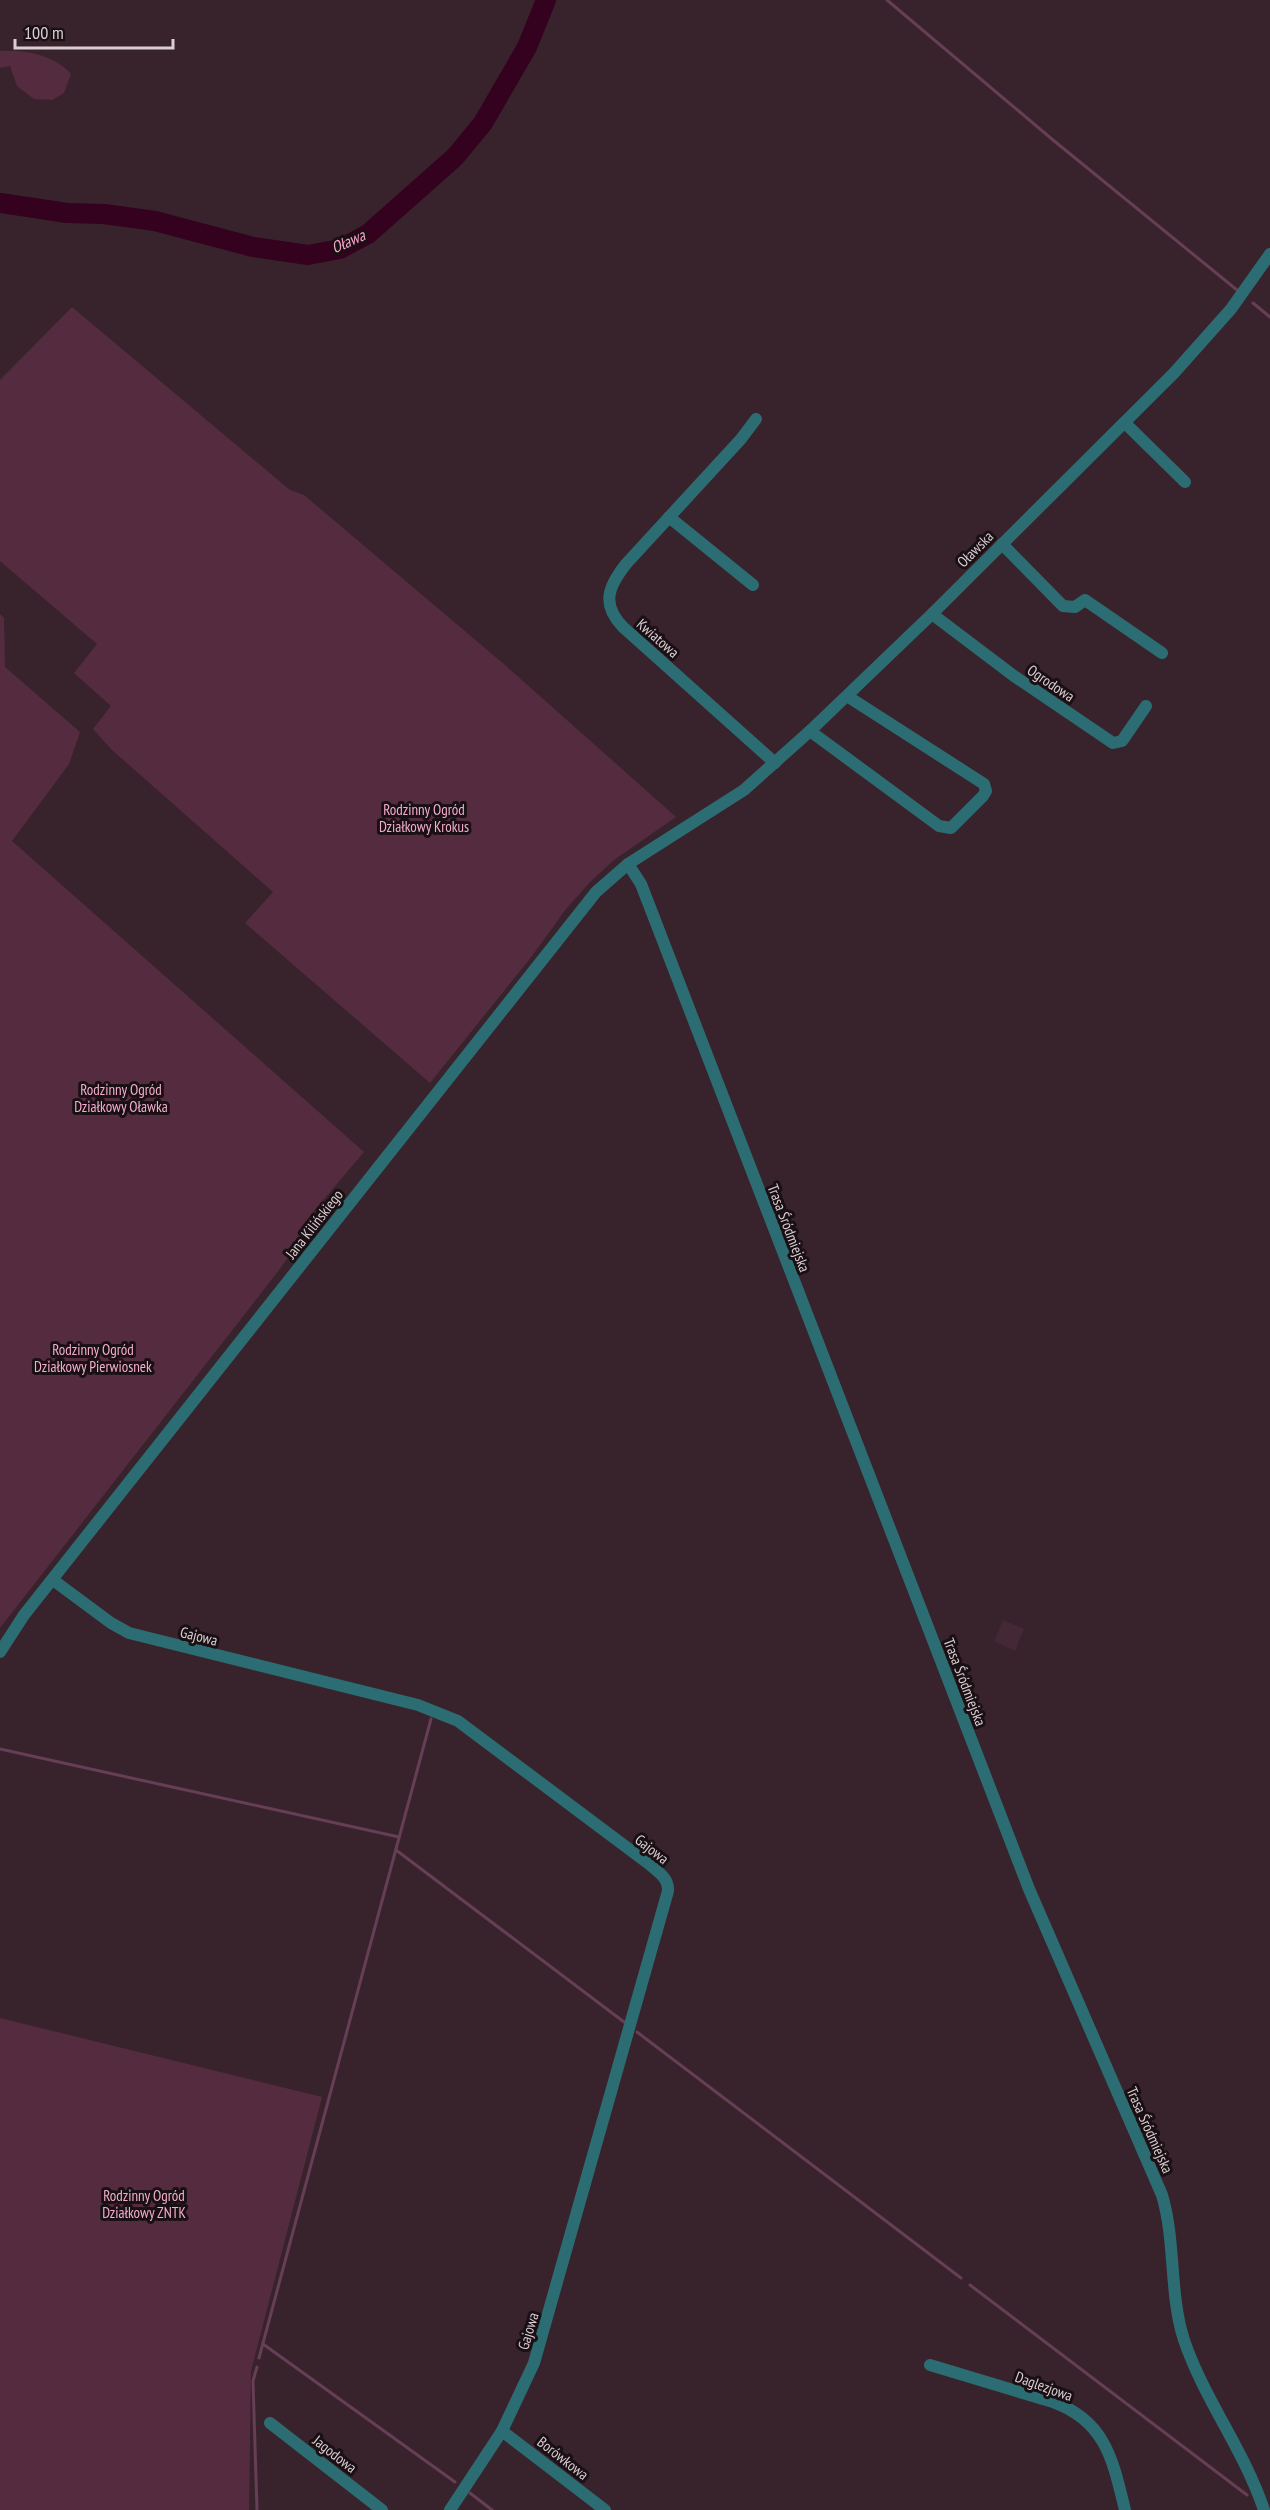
<svg xmlns="http://www.w3.org/2000/svg" width="1270" height="2510" font-family="'PT Sans Narrow',sans-serif">
  <style>
    .built { fill: #442835 }
    .green { fill: #552b3f }
    .lines { fill: none; stroke-linecap: round; stroke-linejoin: round }
    .stream { stroke: #663e55; stroke-width: 3 }
    .river { stroke: #34011f; stroke-width: 20 }
    .minor { stroke: #2c6d74; stroke-width: 12 }
    .tertiary { stroke: #2c6d74; stroke-width: 12 }
    .labels { text-anchor: middle; dominant-baseline: central; stroke-width: 6; stroke-linejoin: round; paint-order: stroke }
    .street-label { font-size: 15px; fill: #dbcdd3; stroke: #191014 }
    .park-label { font-size: 15px; fill: #f5adcd; stroke: #191014 }
    .water-label { font-size: 16px; font-style: italic; fill: #fea3cd; stroke: #191014 }
  </style>
  <rect width="100%" height="100%" fill="#38232c"/>
  <polygon class="built" points="1003,1620 1024,1629 1015,1651 994,1641"/>
  <g class="green">
    <path d="M0 51C24 49 55 55 71 74L64 93 52 100 34 99 17 86 10 66 0 68Z"/>
    <polygon points="72,307 290,490 304,495 505,665 676,817 614,860 590,882 566,909 532,956 430,1083 245,923 273,892 112,750 93,729 111,706 74,673 97,644 0,561 0,380"/>
    <polygon points="0,614 4,618 5,667 80,732 69,764 12,841 364,1152 308,1218 313,1224 276,1274 0,1628"/>
    <polygon points="0,2018 322,2097 251,2371 249,2510 0,2510"/>
  </g>
  <g class="lines">
    <g class="stream">
      <polyline points="887,0 1053,140 1237,290"/>
      <polyline points="1253,303 1270,317"/>
      <polyline points="0,1749 399,1837"/>
      <polyline points="396,1850 624,2022"/>
      <polyline points="637,2032 961,2278"/>
      <polyline points="970,2285 1247,2495"/>
      <polyline points="263,2344 455,2482"/>
      <polyline points="259,2358 431,1719"/>
      <polyline points="470,2493 492,2510"/>
      <polyline points="257,2510 253,2381 257,2367"/>
    </g>
    <polyline class="river" points="0,203 67,213 104,214 155,221 253,247 308,255 340,249 368,234 455,157 483,123 527,47 546,0"/>
    <g class="minor">
      <path d="M756 419 741 439 626 564C608 587 601 604 623 627L775 763"/>
      <polyline points="1125,423 1185,482"/>
      <polyline points="669,517 753,585"/>
      <polyline points="1002,544 1063,606 1075,607 1085,600 1162,653"/>
      <polyline points="932,614 1014,676 1113,743 1122,741 1146,706"/>
      <polyline points="810,731 939,826 951,828 983,796 986,791 984,784 847,696"/>
      <path d="M628 864 641 884 1029 1889 1162 2195C1176 2242 1169 2294 1184 2340 1204 2399 1244 2450 1264 2510"/>
      <path d="M53 1580 111 1623 129 1633 418 1705 458 1721 649 1864C658 1872 669 1878 668 1891L534 2363 502 2431 450 2510"/>
      <path d="M930 2365 1053 2402C1106 2421 1113 2461 1125 2510"/>
      <polyline points="270,2423 382,2510"/>
      <polyline points="502,2431 605,2510"/>
    </g>
    <polyline class="tertiary" points="0,1652 24,1615 596,892 628,864 744,790 810,731 932,614 1174,373 1231,309 1270,254"/>
  </g>
  <g class="labels">
    <g class="street-label">
      <text transform="translate(975 549) rotate(-45)">Oławska</text>
      <text transform="translate(658 638) rotate(41)">Kwiatowa</text>
      <text transform="translate(1051 683) rotate(34)">Ogrodowa</text>
      <text transform="translate(314 1224) rotate(-52)">Jana Kilińskiego</text>
      <text transform="translate(789 1228) rotate(69)">Trasa Śródmiejska</text>
      <text transform="translate(199 1636) rotate(14)">Gajowa</text>
      <text transform="translate(965 1682) rotate(69)">Trasa Śródmiejska</text>
      <text transform="translate(652 1849) rotate(38)">Gajowa</text>
      <text transform="translate(1150 2130) rotate(66)">Trasa Śródmiejska</text>
      <text transform="translate(528 2331) rotate(-73)">Gajowa</text>
      <text transform="translate(1044 2386) rotate(20)">Daglezjowa</text>
      <text transform="translate(335 2454) rotate(38)">Jagodowa</text>
      <text transform="translate(563 2458) rotate(38)">Borówkowa</text>
    </g>
    <g class="park-label">
      <text x="424" y="809">Rodzinny Ogród<tspan x="424" dy="17">Działkowy Krokus</tspan></text>
      <text x="121" y="1089">Rodzinny Ogród<tspan x="121" dy="17">Działkowy Oławka</tspan></text>
      <text x="93" y="1349">Rodzinny Ogród<tspan x="93" dy="17">Działkowy Pierwiosnek</tspan></text>
      <text x="144" y="2195">Rodzinny Ogród<tspan x="144" dy="17">Działkowy ZNTK</tspan></text>
    </g>
    <g class="water-label">
      <text transform="translate(348 241) rotate(-24)">Oława</text>
    </g>
  </g>
  <path d="M15 39v9h158v-9" fill="none" stroke="#dbcdd3" stroke-width="3"/>
  <text x="24" y="39" font-size="18" fill="#dbcdd3" stroke="#191014" stroke-width="4.5" paint-order="stroke">100 m</text>
</svg>
